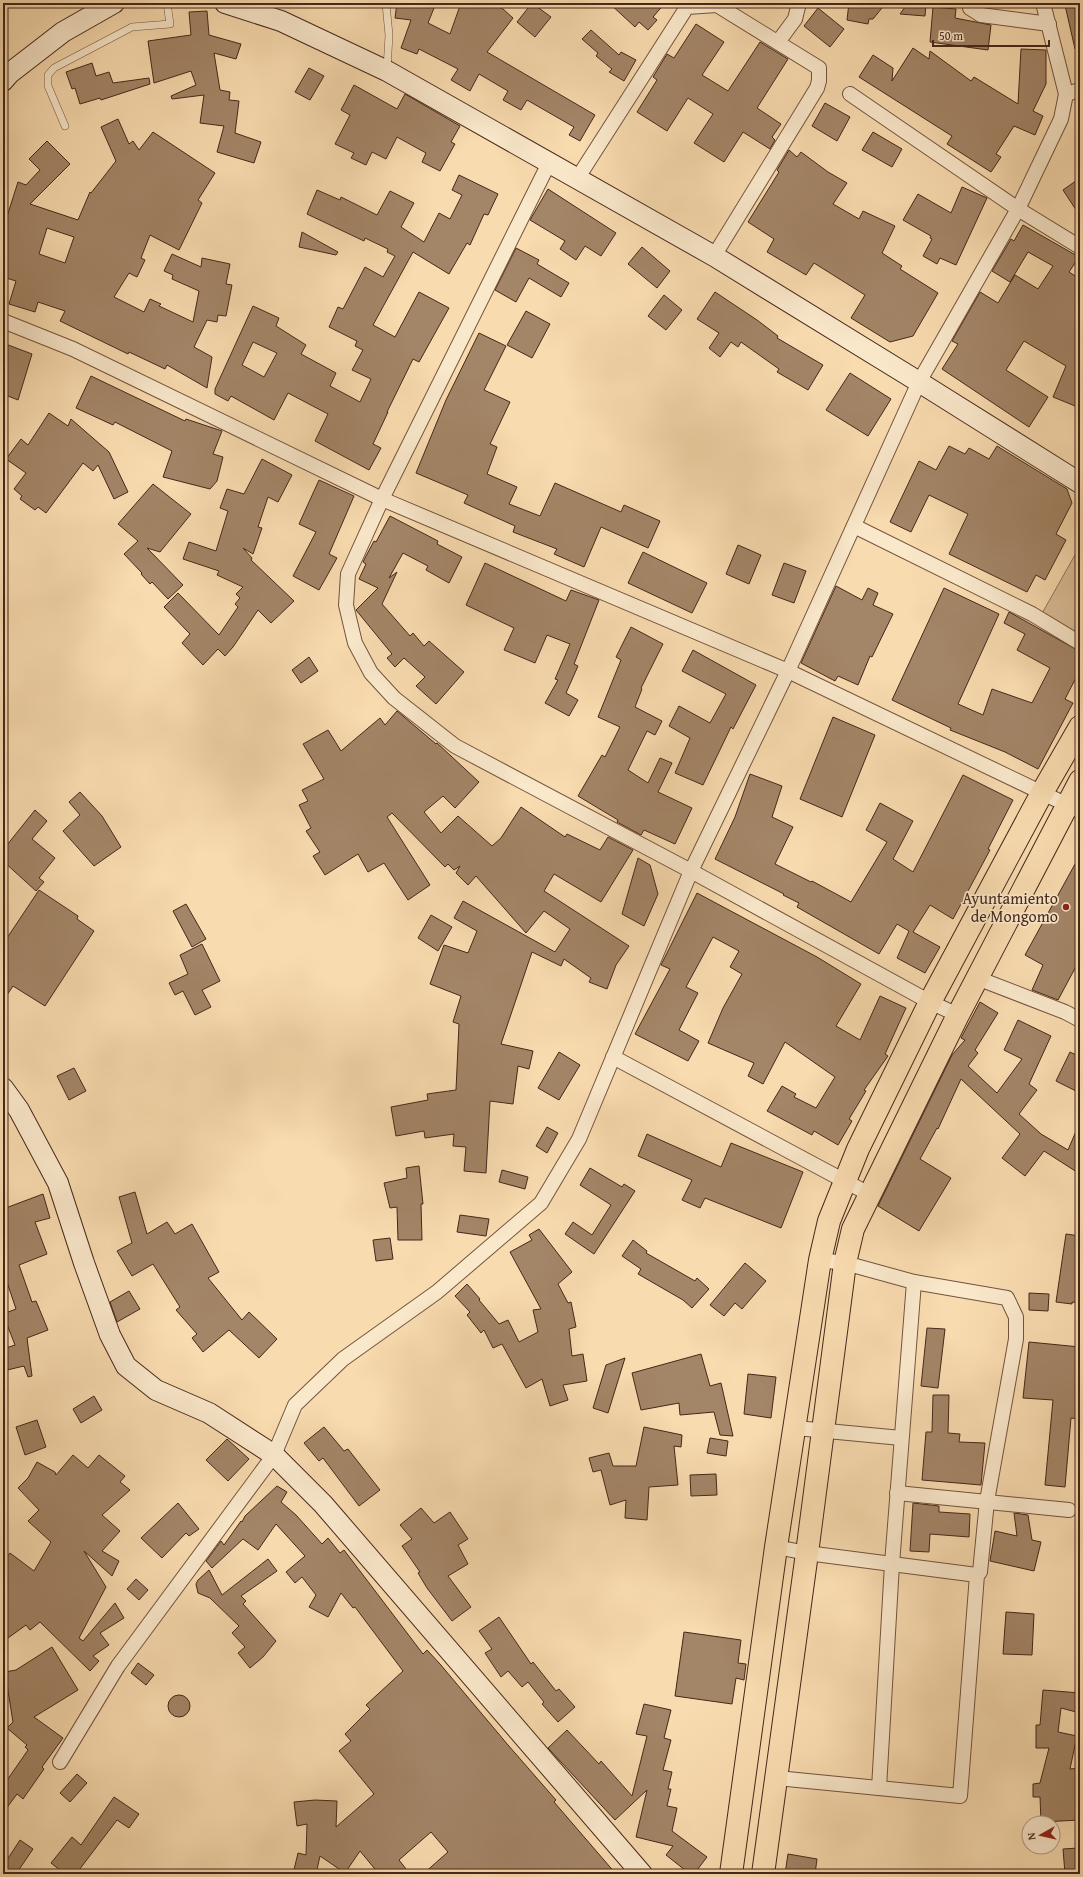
<svg xmlns="http://www.w3.org/2000/svg" width="1083" height="1877" font-family="'Gentium Book Plus',serif">
  <style>
    .green { fill: #dabc96; stroke: #907258 }
    .building { fill: #a38567; stroke: #472719; fill-rule: evenodd }
    .lines { fill: none; stroke-linecap: round; stroke-linejoin: round }
    .lane-casing { stroke: #73543e; stroke-width: 8 }
    .street-casing { stroke: #73543e; stroke-width: 16 }
    .secondary-casing { stroke: #472719; stroke-width: 22 }
    .primary-casing { stroke: #472719; stroke-width: 24 }
    .lane { stroke: #fae8cb; stroke-width: 7 }
    .street { stroke: #fae8cb; stroke-width: 14 }
    .secondary { stroke: #fae8cb; stroke-width: 20 }
    .primary { stroke: #f8dbaf; stroke-width: 22 }
    .poi-dot { fill: #8f2418; stroke: #fae8cb; stroke-width: 1.5 }
    .labels { text-anchor: middle; dominant-baseline: central; stroke-width: 3.5; stroke-linejoin: round; paint-order: stroke }
    .poi-label { font-size: 16px; fill: #472719; stroke: #fae8cb; text-anchor: end }
  </style>
  <rect width="100%" height="100%" fill="#f8dbaf"/>
  <filter id="stains"><feTurbulence type="fractalNoise" baseFrequency=".005" numOctaves="4"/><feColorMatrix values="0 0 0 0 .2 0 0 0 0 .09 0 0 0 0 .02 0 0 0 .5 -.17"/></filter>
  <radialGradient id="worn" r=".72"><stop offset=".6" stop-color="#630" stop-opacity="0"/><stop offset="1" stop-color="#630" stop-opacity=".3"/></radialGradient>
  <polygon class="green" points="1080,546 1080,639 1040,617"/>
  <g class="building">
    <polygon points="397,3 436,3 428,23 450,34 461,3 492,3 503,9 513,18 487,52 595,115 580,141 569,135 574,127 527,100 521,110 503,100 508,91 479,74 470,91 451,80 458,69 419,49 417,54 401,48 411,20 395,18"/>
    <polygon points="532,3 551,17 535,37 517,22"/>
    <polygon points="609,3 665,3 653,17 657,20 648,30 639,22 635,27"/>
    <polygon points="849,3 886,3 873,19 869,19 868,24 847,20"/>
    <polygon points="908,3 926,3 925,16 900,14"/>
    <polygon points="1071,3 1080,3 1080,48 1075,49 1065,5"/>
    <polygon points="933,7 956,9 955,18 991,25 988,50 930,42"/>
    <polygon points="818,8 844,29 830,47 804,26"/>
    <polygon points="207,11 209,35 241,44 236,59 214,53 220,90 230,92 229,100 239,101 235,133 261,142 254,163 217,152 224,126 200,123 204,95 172,99 171,96 196,85 191,71 154,83 148,41 191,35 189,12"/>
    <polygon points="696,24 724,42 702,75 728,91 760,42 788,59 757,108 781,124 772,137 775,140 770,149 743,132 724,162 694,143 713,114 688,98 667,131 637,112 657,80 653,77 667,54 674,58"/>
    <polygon points="591,30 619,55 621,52 636,60 624,81 609,72 612,69 596,56 598,53 582,39"/>
    <polygon points="913,48 929,59 930,51 971,81 974,77 1018,104 1021,49 1046,50 1046,84 1033,111 1043,116 1035,135 1014,126 996,154 1001,157 991,172 947,144 952,136 859,77 873,55 893,68 892,81"/>
    <polygon points="92,63 96,76 109,72 113,83 149,78 150,84 101,100 100,98 80,104 75,88 72,89 66,72"/>
    <polygon points="309,68 324,76 310,100 295,92"/>
    <polygon points="354,85 397,109 405,94 460,126 451,142 455,144 440,171 422,162 426,153 397,137 386,159 372,152 366,165 351,158 354,153 335,144 350,115 341,110"/>
    <polygon points="825,103 850,117 837,141 812,126"/>
    <path d="M118 119 129 144 133 141 139 150 153 132 215 173 198 200 202 203 179 250 150 235 141 258 145 260 137 277 129 273 114 297 144 312 150 299 161 304 159 306 193 322 199 291 172 279 173 275 164 271 172 254 201 267 202 258 230 264 226 284 232 285 226 316 218 315 217 322 207 320 194 347 212 357 207 388 167 365 165 369 129 352 128 354 60 321 65 311 38 302 35 312 9 304 16 281 3 277V229L18 182 26 185 40 170 29 159 47 141 70 164 30 204 78 220 90 192 91 193 116 161 101 127ZM47 228 74 237 65 263 39 254Z"/>
    <polygon points="873,132 902,149 892,167 862,150"/>
    <polygon points="789,150 797,157 801,152 828,172 847,183 833,204 859,219 863,211 895,226 882,253 902,266 900,269 938,293 913,336 890,342 851,318 865,295 814,263 806,275 767,252 774,239 748,222 779,172 777,170"/>
    <path d="M459 175 498 194 488 215 484 214 470 245 467 243 449 274 413 252 373 325 395 337 419 292 449 308 419 362 413 359 387 412H388L373 444 381 448 369 470 315 441 328 414 288 393 274 420 231 396 228 401 215 394V389L253 306 279 318 276 326 306 345 301 354 336 373 330 386 360 402 371 379 352 370 363 350 355 346 357 341 329 327 338 307 343 309 365 267 383 277 395 256 387 252 388 249 365 238 364 241 307 214 317 190 340 200 341 197 377 215 390 191 414 203 401 227 424 242 439 213 450 219 462 195 452 190ZM253 342 277 353 264 377 242 365Z"/>
    <polygon points="1080,178 1080,216 1063,190"/>
    <polygon points="962,187 987,198 956,265 940,258 937,264 923,256 932,239 930,238 931,236 903,220 918,194 951,213"/>
    <polygon points="548,189 616,233 601,256 585,246 576,260 560,249 565,241 530,220"/>
    <polygon points="1023,225 1079,257 1069,272 1080,279 1080,408 1053,397 1066,366 1024,341 1006,370 1048,397 1029,427 942,369 958,344 952,341 980,292 998,303 1015,275 1038,289 1053,266 1028,252 1010,282 992,271 1011,239 1014,241"/>
    <polygon points="302,232 338,252 336,255 299,247"/>
    <polygon points="642,247 670,271 657,288 628,264"/>
    <polygon points="516,248 539,260 537,264 569,283 561,297 529,278 516,302 495,290"/>
    <polygon points="715,292 757,320 778,336 777,338 823,365 808,390 777,372 779,369 741,342 738,347 731,342 720,357 709,348 719,333 697,319"/>
    <polygon points="664,295 682,310 666,330 648,316"/>
    <polygon points="526,311 550,324 532,358 507,345"/>
    <polygon points="479,333 506,346 484,390 510,402 490,444 497,447 487,474 517,487 509,504 540,516 555,483 621,512 624,505 660,521 648,548 601,527 584,567 554,554 557,549 513,532 515,526 464,503 468,495 416,473 446,400"/>
    <polygon points="3,343 32,354 18,400 3,394"/>
    <polygon points="850,373 891,399 868,436 826,410"/>
    <polygon points="91,376 185,421 186,419 222,431 213,454 223,457 217,481 210,489 163,477 172,451 115,422 113,425 76,408"/>
    <polygon points="49,413 68,426 71,419 109,452 128,492 114,499 98,465 93,471 83,463 46,513 38,507 35,510 20,499 22,496 14,489 26,473 6,459 21,439 28,445"/>
    <polygon points="949,446 965,454 969,448 989,459 997,446 1067,489 1072,503 1056,534 1066,540 1045,580 1036,575 1027,592 949,554 968,514 929,495 911,532 890,522 919,461 936,470"/>
    <polygon points="262,459 292,475 278,502 268,497 258,527 262,528 253,554 243,548 252,558 251,560 294,601 271,623 258,610 233,647 225,656 218,649 203,665 182,643 190,634 164,607 178,593 219,635 238,607 235,604 240,598 236,594 243,587 217,575 219,571 183,559 189,542 216,551 228,511 220,508 227,489 244,494"/>
    <polygon points="319,480 354,496 329,554 337,558 319,590 293,576 316,532 299,524"/>
    <polygon points="153,484 191,514 160,552 147,548 183,585 168,599 152,582 150,584 141,574 142,573 124,554 138,541 118,524"/>
    <polygon points="390,516 438,541 437,544 462,557 449,583 426,570 428,566 403,553 389,578 397,572 382,604 410,636 413,633 424,646 429,641 464,672 436,704 416,686 425,677 404,658 395,667 387,658 392,654 356,610 378,588 359,579 366,564 363,562 366,556 374,541 376,542"/>
    <polygon points="738,545 761,555 749,584 726,574"/>
    <polygon points="643,552 707,583 692,613 628,583"/>
    <polygon points="485,563 566,601 571,590 599,600 574,664 578,666 566,693 578,700 569,716 545,703 558,680 555,679 570,644 547,635 535,663 504,650 514,628 466,605"/>
    <polygon points="784,563 806,571 794,603 772,595"/>
    <polygon points="836,586 862,600 868,588 878,593 873,605 893,614 872,657 870,656 858,685 838,676 835,681 801,663"/>
    <polygon points="944,588 999,614 958,704 983,715 992,689 1032,703 1050,668 1017,650 1025,634 1004,623 1009,612 1079,651 1080,670 1065,699 1073,703 1038,769 1005,752 950,730 951,728 892,700"/>
    <polygon points="631,627 663,644 641,688 642,689 635,707 662,721 655,735 647,731 628,770 648,783 660,758 672,763 658,792 692,808 675,844 644,830 641,835 617,822 618,820 578,796 602,755 605,757 620,727 598,717 621,660 616,657"/>
    <polygon points="693,650 756,685 733,729 731,727 703,785 675,773 690,738 669,726 679,706 710,723 726,694 682,671"/>
    <polygon points="309,657 318,671 301,683 292,670"/>
    <polygon points="397,711 436,744 437,743 479,782 455,808 443,796 424,812 441,833 458,816 492,846 501,838 521,807 565,837 567,834 600,850 608,837 633,850 601,902 554,874 544,891 629,946 616,965 607,989 589,982 591,978 564,959 561,966 532,952 501,1044 533,1051 529,1069 518,1066 513,1104 490,1101 486,1173 464,1171 466,1147 453,1146 454,1134 425,1138 424,1131 396,1136 391,1107 428,1100 427,1094 456,1090 459,1024 453,1022 461,996 430,984 444,945 468,953 477,931 454,918 463,901 555,952 570,929 544,911 526,933 476,876 468,885 456,873 460,866 454,870 448,864 445,867 392,813 387,817 430,885 408,900 384,863 368,872 358,854 325,875 313,856 320,852 306,831 311,828 299,805 308,801 302,790 324,779 303,744 328,730 341,751 380,718 385,725"/>
    <polygon points="833,717 875,735 842,817 800,799"/>
    <polygon points="750,774 782,786 772,817 793,827 775,864 811,882 812,881 851,902 887,842 866,830 880,803 913,821 893,859 913,872 963,775 1013,800 988,849 990,850 953,919 930,905 913,932 940,947 925,973 897,958 909,931 897,924 879,954 797,907 799,903 783,895 784,894 715,859 735,817"/>
    <polygon points="80,792 102,816 121,847 94,866 63,831 80,815 69,802"/>
    <polygon points="35,810 47,821 32,839 55,858 39,878 44,882 36,891 3,861 3,850"/>
    <polygon points="1080,855 1080,959 1058,1000 1032,990 1043,965 1025,955"/>
    <polygon points="638,858 650,865 658,894 644,926 622,914"/>
    <polygon points="39,890 78,916 77,919 94,931 45,1006 13,986 3,1001 3,944"/>
    <polygon points="697,893 817,957 861,984 836,1026 860,1040 880,996 906,1008 885,1054 888,1056 864,1090 866,1091 849,1119 852,1121 838,1145 814,1131 812,1135 767,1111 782,1086 796,1094 794,1097 816,1108 835,1077 785,1042 763,1084 748,1076 754,1063 708,1043 723,1008 742,974 730,967 739,951 713,937 686,987 698,993 679,1030 699,1041 688,1061 635,1034 670,969 661,965"/>
    <polygon points="186,904 206,939 192,947 173,911"/>
    <polygon points="431,915 452,927 438,951 418,938"/>
    <polygon points="202,944 220,981 202,990 211,1007 195,1015 183,991 175,995 169,983 188,974 180,955"/>
    <polygon points="980,1002 998,1013 975,1050 978,1053 968,1066 997,1093 1022,1059 1004,1050 1018,1020 1051,1036 1029,1084 1037,1090 1019,1114 1041,1134 1068,1150 1080,1122 1080,1174 1044,1151 1025,1176 1002,1158 1020,1134 961,1079 938,1129 937,1128 920,1159 951,1178 919,1231 878,1206 952,1055 965,1040 961,1038"/>
    <polygon points="559,1052 580,1065 559,1100 538,1088"/>
    <polygon points="1070,1052 1080,1057 1080,1093 1056,1081"/>
    <polygon points="74,1068 86,1091 69,1100 57,1076"/>
    <polygon points="547,1127 558,1133 547,1153 536,1146"/>
    <polygon points="647,1134 721,1167 731,1143 803,1172 781,1228 705,1198 700,1208 682,1200 692,1180 638,1156"/>
    <polygon points="419,1166 423,1204 421,1204 422,1240 398,1240 397,1207 390,1208 384,1183 407,1178 406,1168"/>
    <polygon points="590,1168 622,1187 624,1184 635,1191 594,1254 565,1234 573,1222 592,1235 611,1205 580,1185"/>
    <polygon points="502,1170 528,1177 525,1189 499,1182"/>
    <polygon points="135,1192 147,1234 167,1222 175,1234 192,1224 219,1272 208,1278 242,1320 249,1312 277,1339 259,1358 229,1330 203,1352 192,1338 197,1334 176,1310 180,1307 153,1264 132,1276 117,1251 132,1243 119,1197"/>
    <polygon points="43,1194 50,1218 35,1222 47,1254 19,1265 32,1302 36,1301 48,1330 27,1338 32,1376 28,1377 24,1366 3,1371 3,1349 15,1345 3,1314 16,1309 3,1270 3,1209"/>
    <polygon points="460,1215 489,1219 486,1236 457,1232"/>
    <polygon points="539,1229 572,1272 558,1284 568,1303 571,1302 576,1327 569,1329 572,1356 583,1354 587,1381 563,1385 568,1400 550,1406 542,1379 526,1388 502,1344 493,1348 484,1330 481,1333 467,1315 470,1312 455,1296 467,1284 480,1299 479,1300 499,1324 508,1320 519,1342 538,1332 533,1310 541,1309 510,1252 532,1240 529,1235"/>
    <polygon points="1066,1234 1080,1236 1080,1303 1072,1302 1072,1304 1056,1302"/>
    <polygon points="390,1238 393,1259 376,1261 373,1240"/>
    <polygon points="633,1240 647,1251 646,1253 695,1281 697,1278 709,1289 692,1308 683,1300 638,1274 641,1269 622,1256"/>
    <polygon points="745,1263 766,1281 742,1309 735,1303 724,1316 710,1305"/>
    <polygon points="129,1291 140,1309 117,1322 110,1302"/>
    <polygon points="1029,1293 1049,1294 1048,1311 1029,1310"/>
    <polygon points="927,1328 945,1329 938,1388 921,1386"/>
    <polygon points="1029,1342 1080,1347 1080,1419 1071,1418 1065,1487 1045,1485 1053,1400 1023,1398"/>
    <polygon points="701,1354 710,1386 721,1383 733,1436 720,1435 714,1412 680,1415 679,1403 641,1410 632,1373"/>
    <polygon points="625,1358 608,1413 593,1408 606,1365"/>
    <polygon points="748,1374 776,1377 771,1418 744,1414"/>
    <polygon points="933,1395 949,1395 948,1433 960,1434 959,1442 985,1443 981,1485 922,1480 926,1432 932,1432"/>
    <polygon points="94,1396 102,1410 81,1423 73,1409"/>
    <polygon points="37,1420 46,1447 25,1455 16,1427"/>
    <polygon points="324,1427 344,1451 348,1449 380,1490 359,1506 323,1458 319,1461 304,1443"/>
    <polygon points="644,1427 682,1435 681,1447 674,1446 678,1485 649,1487 647,1520 625,1518 626,1500 610,1505 601,1470 593,1472 589,1458 609,1453 613,1466 636,1466"/>
    <polygon points="710,1438 728,1441 726,1456 707,1453"/>
    <polygon points="227,1439 249,1459 228,1481 206,1460"/>
    <polygon points="73,1455 88,1468 99,1455 125,1476 120,1482 130,1490 102,1515 120,1531 102,1551 119,1561 112,1576 84,1551 106,1587 79,1638 83,1641 115,1603 124,1618 100,1633 109,1645 93,1656 99,1661 90,1671 40,1622 30,1630 26,1625 8,1638 3,1631 3,1562 10,1553 34,1571 51,1542 28,1521 39,1510 18,1488 28,1478 37,1462 55,1472 56,1475"/>
    <polygon points="716,1474 717,1495 691,1496 690,1475"/>
    <polygon points="277,1486 287,1492 281,1502 296,1515 322,1544 328,1538 340,1553 344,1550 423,1654 427,1650 440,1664 508,1745 556,1800 554,1802 616,1874 423,1874 448,1852 431,1832 399,1860 410,1874 379,1874 360,1851 345,1873 320,1856 316,1874 293,1874 298,1853 306,1855 307,1824 297,1826 294,1802 315,1800 337,1801 336,1827 374,1794 339,1751 351,1741 345,1734 370,1709 366,1705 403,1671 355,1607 353,1608 341,1593 328,1617 309,1607 316,1595 302,1577 295,1583 286,1572 305,1556 276,1524 258,1550 243,1539 212,1568 206,1561 221,1541 224,1545 241,1521 242,1522 245,1516"/>
    <polygon points="178,1503 199,1529 189,1536 186,1533 162,1558 141,1538"/>
    <polygon points="913,1503 939,1506 939,1512 970,1514 969,1537 930,1534 929,1552 910,1551"/>
    <polygon points="421,1508 434,1523 450,1512 468,1539 458,1545 468,1564 448,1576 471,1607 452,1621 427,1588 418,1573 420,1572 402,1546 412,1539 400,1525"/>
    <polygon points="1014,1513 1028,1515 1032,1540 1041,1542 1034,1571 990,1561 995,1531 1017,1536"/>
    <polygon points="268,1559 277,1571 241,1596 246,1601 243,1604 276,1641 263,1657 250,1668 238,1653 245,1647 232,1633 239,1626 210,1598 198,1593 196,1584 198,1580 209,1570 222,1595"/>
    <polygon points="136,1579 148,1590 139,1600 127,1589"/>
    <polygon points="1006,1612 1034,1614 1032,1655 1003,1654"/>
    <polygon points="499,1617 531,1664 533,1662 556,1691 559,1689 575,1707 558,1722 542,1704 544,1702 528,1682 522,1687 508,1671 501,1677 485,1653 492,1649 479,1631"/>
    <polygon points="684,1632 741,1640 738,1663 746,1664 744,1680 736,1678 732,1704 675,1696"/>
    <polygon points="52,1647 78,1690 34,1717 63,1738 42,1767 44,1769 23,1799 17,1794 3,1813 3,1786 28,1750 25,1747 27,1745 7,1728 13,1722 5,1672 16,1670"/>
    <polygon points="138,1663 154,1675 146,1685 131,1673"/>
    <polygon points="1043,1690 1080,1693 1080,1713 1061,1708 1058,1732 1077,1736 1070,1769 1080,1768 1080,1820 1041,1822 1040,1797 1033,1797 1033,1784 1040,1783 1049,1748 1036,1748 1036,1725 1040,1725"/>
    <circle cx="179" cy="1706" r="11"/>
    <polygon points="644,1704 671,1710 664,1738 671,1740 663,1770 672,1772 668,1789 671,1789 667,1806 677,1808 672,1831 707,1857 694,1874 690,1874 666,1855 673,1846 636,1837 647,1790 615,1820 548,1748 567,1730 599,1764 601,1761 632,1796 647,1736 636,1734"/>
    <polygon points="77,1774 87,1783 70,1802 60,1793"/>
    <polygon points="114,1797 139,1814 129,1828 117,1820 76,1874 65,1874 51,1863 72,1837 81,1845"/>
    <polygon points="20,1840 33,1849 16,1874 14,1874 3,1866"/>
    <polygon points="1078,1848 1080,1874 1065,1874 1063,1849"/>
    <polygon points="788,1854 817,1859 815,1874 785,1874"/>
  </g>
  <g class="lines">
    <g class="lane-casing">
      <g id="lane">
        <polyline points="386,4 389,35 387,69"/>
        <polyline points="65,126 48,86 48,75 54,68 132,27 170,24 167,3"/>
      </g>
    </g>
    <g class="street-casing">
      <g id="street">
        <polyline points="970,8 981,15 1049,24"/>
        <polyline points="778,42 795,19 799,3"/>
        <polyline points="850,94 1018,209 1080,247"/>
        <polyline points="1066,94 1080,90"/>
        <polyline points="549,163 382,499 348,574 346,605 355,643 371,673 394,698 455,746 691,871 930,1002 958,1015"/>
        <polyline points="577,179 687,7 717,5 819,68 819,81 817,88 714,256"/>
        <polyline points="3,321 73,349 382,499 788,671 1080,811"/>
        <polyline points="854,526 1032,614 1080,643"/>
        <polyline points="977,978 1065,1012 1080,1020"/>
        <polyline points="613,1057 869,1194"/>
        <polyline points="796,1428 901,1438"/>
        <polyline points="897,1493 1069,1510"/>
        <polyline points="776,1547 807,1553 977,1575"/>
        <polyline points="60,1762 118,1666 274,1455 295,1405 343,1359 437,1292 541,1203 579,1139 691,871 788,671 919,382 1018,209 1061,119 1066,94 1043,3"/>
        <polyline points="777,1778 960,1796 977,1575 980,1572 987,1501 1016,1339 1016,1317 1007,1298 914,1282 845,1263 820,1260"/>
        <polyline points="879,1788 892,1564 914,1282"/>
      </g>
    </g>
    <g class="secondary-casing">
      <g id="secondary">
        <polyline points="225,3 281,21 387,71 714,256 919,382 1080,483"/>
        <polyline points="3,81 10,73 63,32 114,3"/>
        <polyline points="3,1088 19,1110 58,1183 84,1263 110,1335 126,1366 156,1390 209,1413 274,1455 323,1504 642,1874"/>
      </g>
    </g>
    <g class="primary-casing">
      <g id="primary">
        <polyline points="731,1874 776,1547 820,1260 829,1221 858,1149 930,1002 1043,791 1080,727"/>
        <polyline points="763,1874 807,1553 845,1263 853,1229 958,1015 1080,781"/>
      </g>
    </g>
    <use href="#lane" class="lane"/>
    <use href="#street" class="street"/>
    <use href="#secondary" class="secondary"/>
    <use href="#primary" class="primary"/>
  </g>
  <circle class="poi-dot" cx="1066" cy="907" r="4"/>
  <g class="labels">
    <g class="poi-label">
      <text x="1058" y="898">Ayuntamiento<tspan x="1058" dy="18">de Mongomo</tspan></text>
    </g>
  </g>
  <rect width="1083" height="1877" fill="none" stroke="#f8dbaf" stroke-width="16"/>
  <rect x="4" y="4" width="1075" height="1869" fill="none" stroke="#472719" stroke-width="2"/>
  <rect x="8" y="8" width="1067" height="1861" fill="none" stroke="#472719"/>
  <g transform="translate(1041 1835) rotate(262)"><circle r="19" fill="#fae8cb" stroke="#b29b84"/>
  <path d="M0-3L7 15L0 10L-7 15Z" fill="#8f2418"/>
  <text y="-6" font-size="11" font-weight="bold" text-anchor="middle" fill="#472719">N</text>
  </g>
  <path d="M933 40v6h116v-6" fill="none" stroke="#472719" stroke-width="2"/>
  <text x="939" y="40" font-size="12" fill="#472719" stroke="#fae8cb" stroke-width="3" paint-order="stroke">50 m</text>
  <rect width="100%" height="100%" filter="url(#stains)"/>
  <rect width="100%" height="100%" fill="url(#worn)"/>
</svg>
